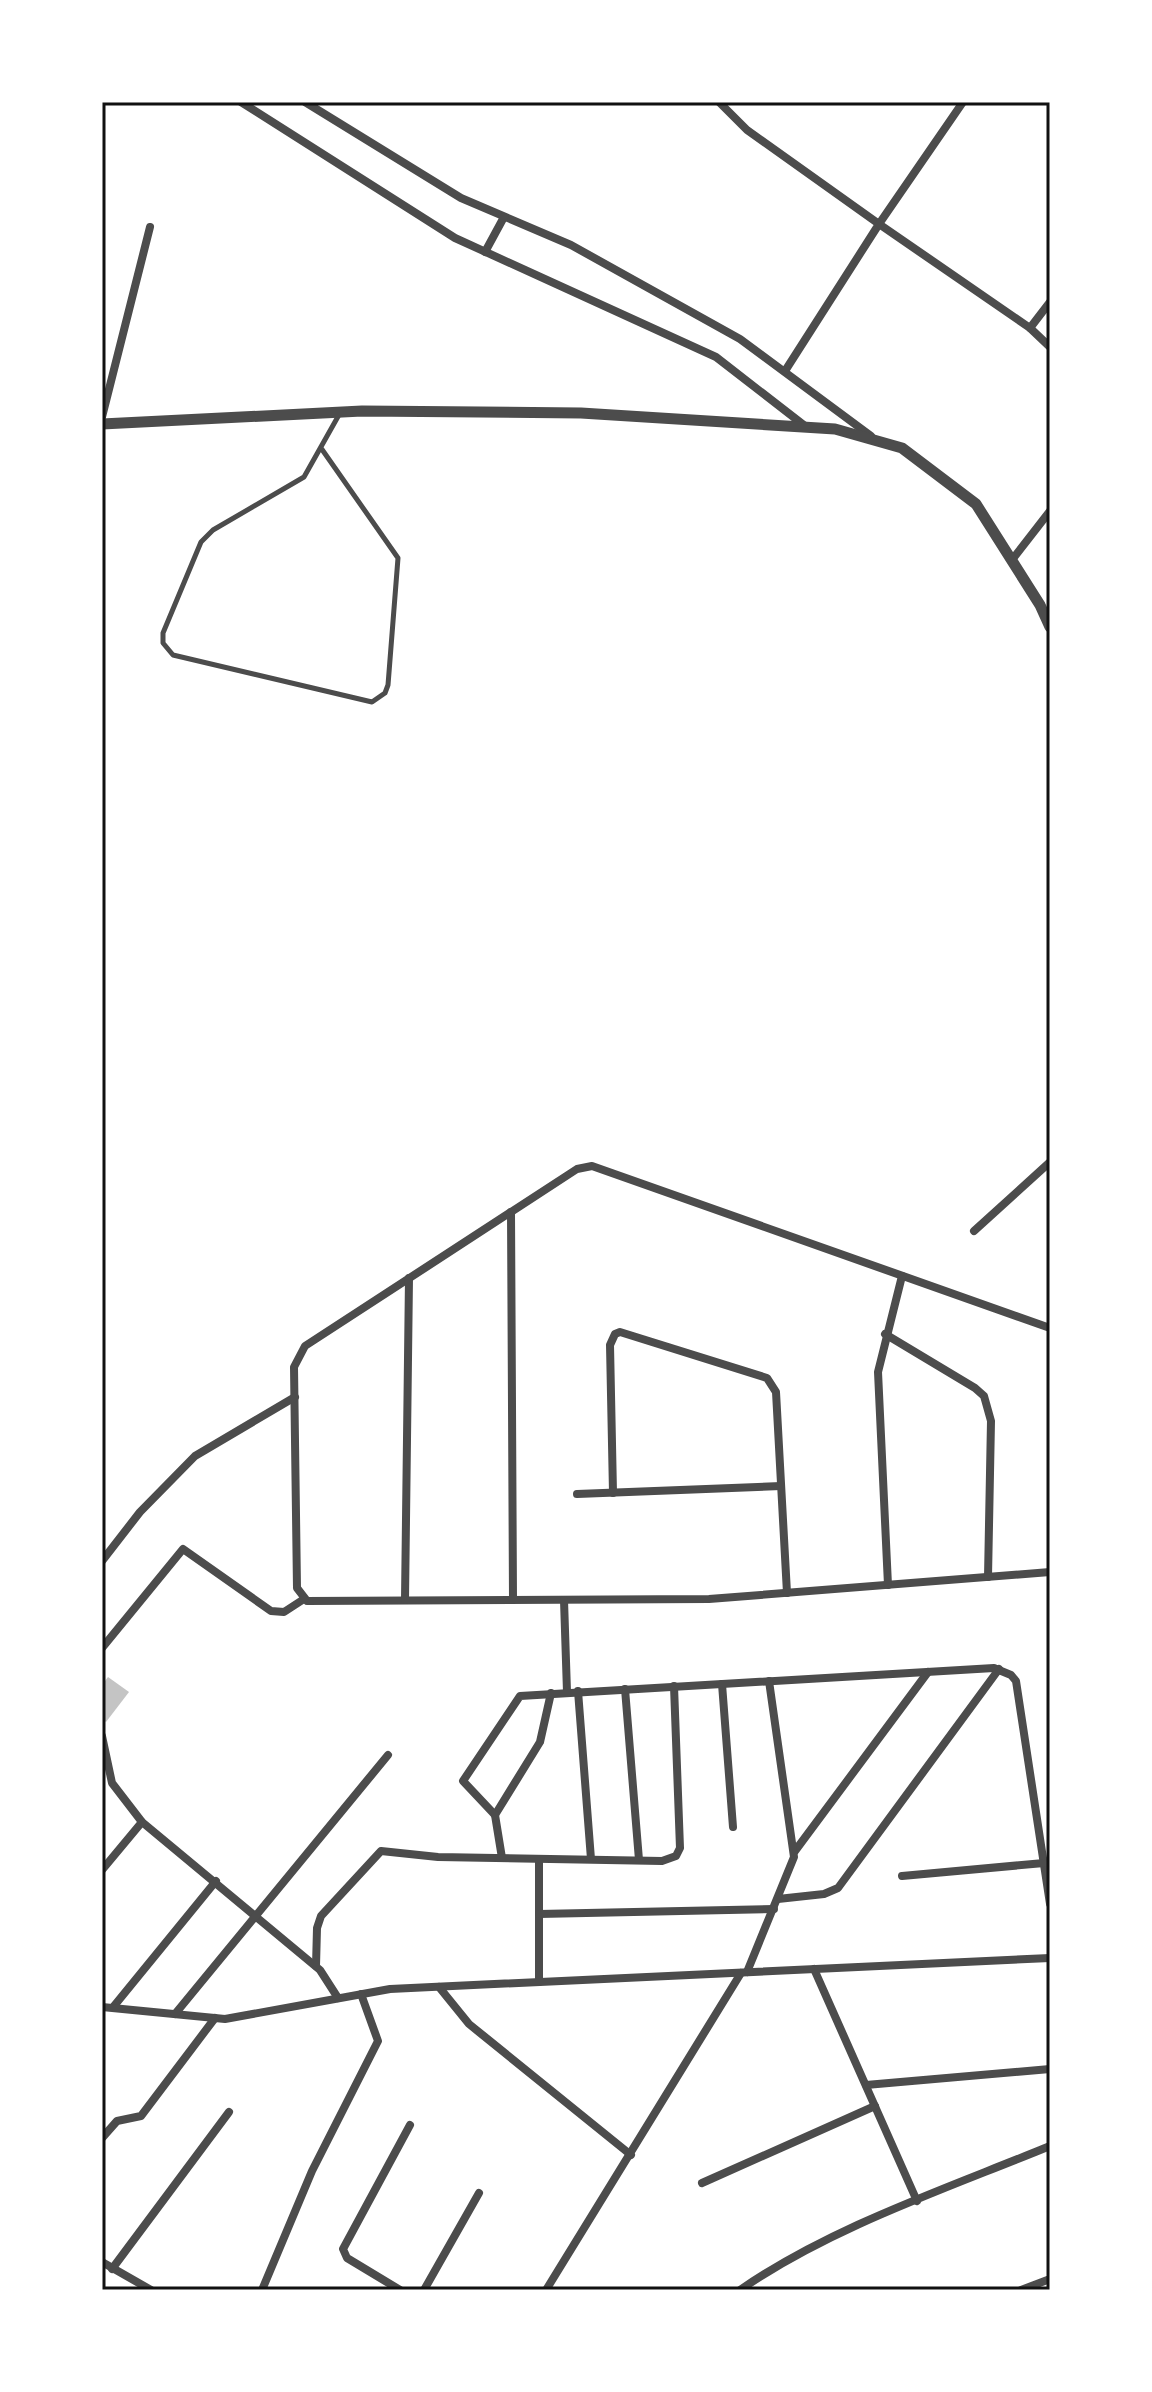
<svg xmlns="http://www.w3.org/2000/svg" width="1152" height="2392" font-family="'Roboto Condensed',sans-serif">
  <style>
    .building { fill: #c4c4c4 }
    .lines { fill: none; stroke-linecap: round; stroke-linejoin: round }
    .service { stroke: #4c4c4c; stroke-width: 5 }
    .minor { stroke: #4c4c4c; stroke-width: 8 }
    .tertiary { stroke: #4c4c4c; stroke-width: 11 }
    .neatline { fill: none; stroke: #111; stroke-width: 3 }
  </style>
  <rect width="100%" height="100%" fill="#fff"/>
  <polygon class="building" points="108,1677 129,1692 106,1722 102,1719 102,1685"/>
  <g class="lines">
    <polyline class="service" points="321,448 398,558 388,685 385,693 372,702 173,655 163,643 163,633 201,542 213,530 304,477 340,413"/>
    <g class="minor">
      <polyline points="241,102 455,238 716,357 805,426"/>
      <polyline points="305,102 461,198 571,245 740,339 871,436"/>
      <polyline points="719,102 747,130 879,224 785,371"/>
      <polyline points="963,102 879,224 1030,328 1050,347"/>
      <polyline points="485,252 504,217"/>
      <polyline points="1030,328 1050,302"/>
      <polyline points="102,417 150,227"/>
      <polyline points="1012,560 1050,511"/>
      <polyline points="511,1212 513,1600"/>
      <polyline points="974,1231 1050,1162"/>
      <polyline points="1050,1328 592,1166 577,1169 305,1346 294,1367 297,1588 307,1601 709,1599 1050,1572"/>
      <polyline points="885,1334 975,1388 984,1396 991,1421 988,1577"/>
      <polyline points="613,1493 610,1345 615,1334 620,1332 767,1378 776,1392 787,1593"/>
      <polyline points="577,1494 781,1486"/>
      <polyline points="102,1561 140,1512 195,1456 295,1397"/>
      <polyline points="888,1585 878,1372 902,1276"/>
      <polyline points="405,1600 409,1278"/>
      <polyline points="564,1600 567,1692"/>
      <polyline points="102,1648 183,1549 271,1611 284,1612 304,1599"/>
      <polyline points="722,1684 733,1827"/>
      <polyline points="625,1689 639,1860"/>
      <polyline points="578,1691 591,1859"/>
      <polyline points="102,1736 112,1783 142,1822 320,1970 338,1998"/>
      <polyline points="495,1815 540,1742 551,1693"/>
      <polyline points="795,1851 928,1672"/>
      <polyline points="502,1858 495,1815 463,1781 520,1696 994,1668 1011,1675 1016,1681 1050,1904"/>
      <polyline points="539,1859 539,1982"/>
      <polyline points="102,1870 142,1822"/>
      <polyline points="902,1876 1044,1863"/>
      <polyline points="778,1899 824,1894 838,1888 999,1669"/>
      <polyline points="539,1914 774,1909"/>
      <polyline points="316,1966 317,1928 321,1916 381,1851 438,1857 662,1861 676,1856 680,1848 674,1686"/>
      <polyline points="814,1969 917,2201"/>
      <polyline points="747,1972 794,1857 769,1681"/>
      <polyline points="439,1987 469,2024 631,2155"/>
      <polyline points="114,2006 216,1881"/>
      <polyline points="102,2007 225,2019 390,1989 1050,1958"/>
      <polyline points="175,2014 388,1755"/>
      <polyline points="866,2085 1050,2069"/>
      <polyline points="102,2138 117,2121 141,2116 215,2018"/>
      <polyline points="702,2183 875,2106"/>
      <polyline points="102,2262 151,2290"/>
      <polyline points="112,2269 229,2112"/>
      <polyline points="262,2290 312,2171 378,2041 361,1994"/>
      <polyline points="400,2290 347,2258 343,2249 410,2125"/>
      <polyline points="424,2290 479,2193"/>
      <polyline points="546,2290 741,1973"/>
      <path d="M740 2290C831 2227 948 2188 1050 2146"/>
      <polyline points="1021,2290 1050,2279"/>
    </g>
    <polyline class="tertiary" points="102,424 362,411 581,413 835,429 902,448 976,504 1040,605 1050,627"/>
  </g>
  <rect width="1152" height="2392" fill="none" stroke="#ffffff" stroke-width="208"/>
  <rect x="104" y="104" width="944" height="2184" class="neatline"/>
</svg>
